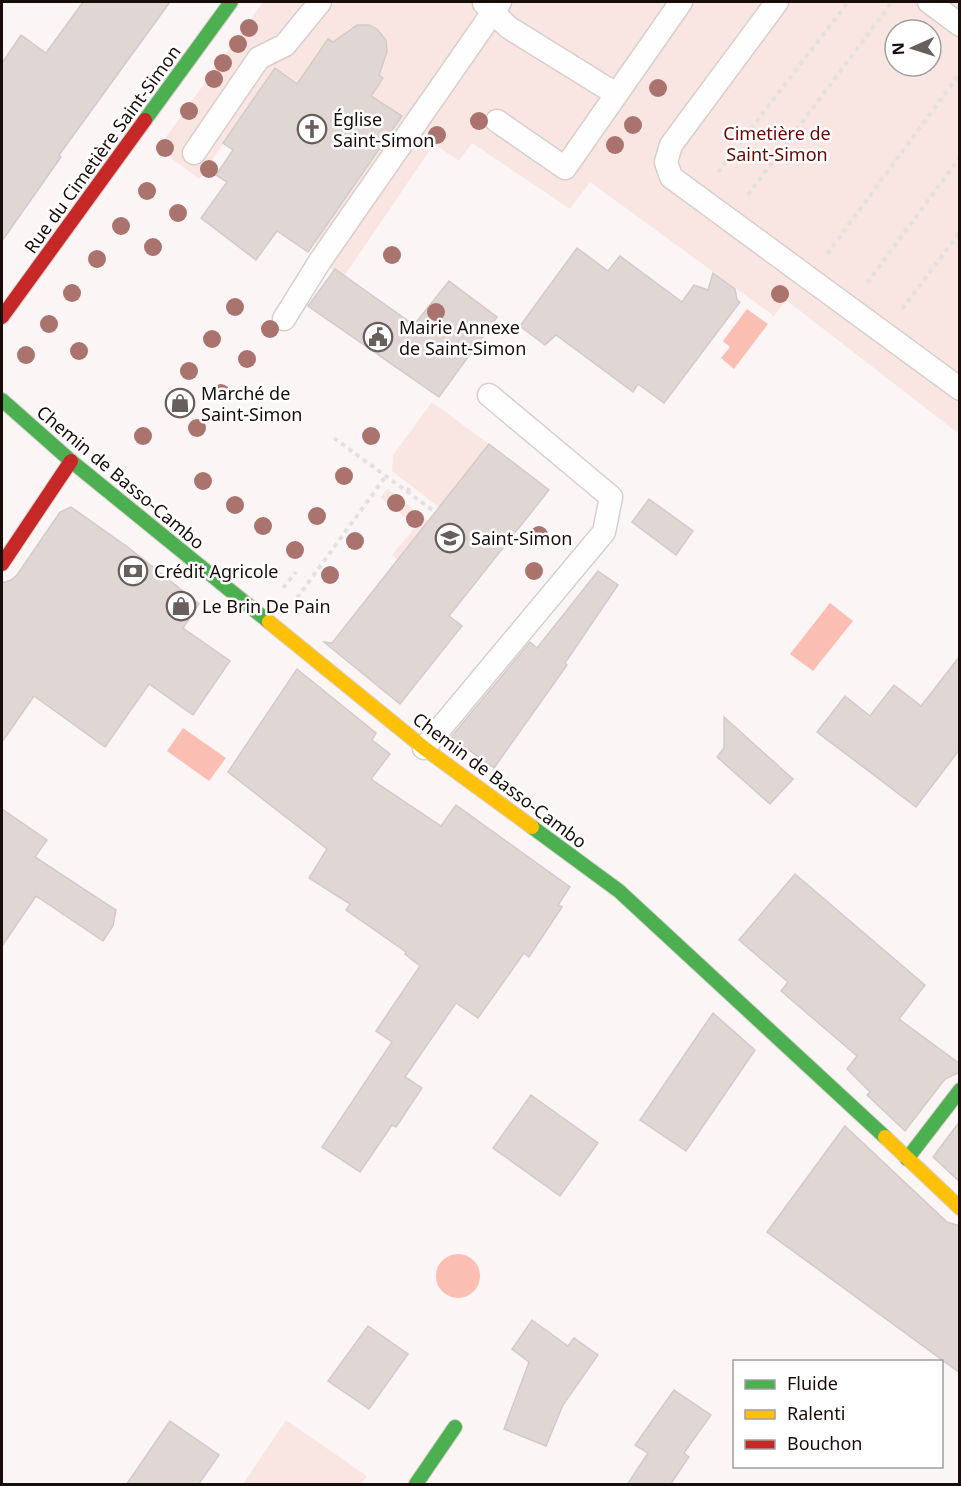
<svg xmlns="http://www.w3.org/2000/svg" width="961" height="1486" font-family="'Noto Sans',sans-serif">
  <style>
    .green { fill: #f9e6e2; fill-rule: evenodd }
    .water { fill: #fabfb2 }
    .building { fill: #e0d7d5; stroke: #d3cbc9; stroke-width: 1.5 }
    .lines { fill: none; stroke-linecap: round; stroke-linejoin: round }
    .lane-casing { stroke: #d8cfcd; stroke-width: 25 }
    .fast-casing { stroke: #d8cfcd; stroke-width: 16 }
    .slow-casing { stroke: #d8cfcd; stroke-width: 16 }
    .jam-casing { stroke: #d8cfcd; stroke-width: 16 }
    .path { stroke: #e3e2e1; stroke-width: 4; stroke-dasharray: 4.5 4.5; stroke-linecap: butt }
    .lane { stroke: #fefefe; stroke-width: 22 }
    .fast { stroke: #4caf50; stroke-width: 14 }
    .slow { stroke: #ffc107; stroke-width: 14 }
    .jam { stroke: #c62828; stroke-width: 14 }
    .tree { fill: #ab736e }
    .labels { text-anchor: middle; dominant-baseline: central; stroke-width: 5; stroke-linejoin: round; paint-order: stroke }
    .poi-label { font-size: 18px; fill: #190d0a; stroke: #fff; text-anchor: start }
    .park-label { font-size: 18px; fill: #690700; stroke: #fff }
    .street-label { font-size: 18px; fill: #190d0a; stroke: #fff }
  </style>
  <rect width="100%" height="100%" fill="#fbf6f5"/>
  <g class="green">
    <path d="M263 2H959V434L786 300 774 316 590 182 570 209 472 143 459 161 434 144 343 278 311 254 317 244 311 239 371 96 383 78 376 72 383 63 387 46C384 30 368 20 353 27 345 30 341 38 336 45L328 39 297 84 274 69 199 179 158 148ZM895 30H931V66H895Z"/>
    <polygon points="432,402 489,444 439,507 392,471 393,455"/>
    <polygon points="388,489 428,521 398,560 392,555 416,526 380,497"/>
    <polygon points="286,1420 367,1476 361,1484 243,1484"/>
  </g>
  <g class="water">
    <polygon points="747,309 768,324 734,369 721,358 730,347 723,341"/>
    <polygon points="830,603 853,621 813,671 790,654"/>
    <polygon points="183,728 226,758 209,781 167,751"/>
    <circle cx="458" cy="1276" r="22"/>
  </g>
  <g class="building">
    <polygon points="83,2 170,2 59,155 61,157 2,241 2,63 21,35 46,53"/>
    <polygon points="357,25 369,25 377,29 386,40 387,52 379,75 383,78 371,96 402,116 308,252 277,231 256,260 201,218 227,182 216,175 233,150 223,143 275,68 297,84 328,39 333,42"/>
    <polygon points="577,248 608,271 620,256 682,302 694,285 708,290 713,273 735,289 737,300 740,302 664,403 638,384 633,392 556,335 545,345 520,326"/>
    <polygon points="335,269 414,325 449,281 497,317 439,397 308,306"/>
    <polygon points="489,444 549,490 449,616 462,626 400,704 324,642 332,643"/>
    <polygon points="649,499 693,531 676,555 632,522"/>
    <polygon points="71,507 129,548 199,604 183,628 230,661 193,715 149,684 105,747 34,696 2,742 2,583 11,580 17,575 60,512"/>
    <polygon points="598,571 618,585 565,663 567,665 494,768 451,737 530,642 537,648"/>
    <polygon points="960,656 960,749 916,807 817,732 845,696 870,716 894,685 921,706"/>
    <polygon points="297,669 376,733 372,740 390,754 371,779 441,826 456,805 570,887 558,905 562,907 529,957 524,953 478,1018 456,1003 405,1077 422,1088 396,1127 392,1125 360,1172 322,1147 392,1042 376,1031 420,966 405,954 406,952 346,910 350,904 309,878 327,849 228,772"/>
    <polygon points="724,717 793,779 770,804 717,757 724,748"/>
    <polygon points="2,809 47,840 35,857 116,910 113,926 103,941 36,896 2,946"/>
    <polygon points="795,874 925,985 899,1019 960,1064 960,1072 945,1079 905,1131 867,1095 870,1092 847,1069 857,1056 781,991 788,982 739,940"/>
    <polygon points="713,1013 755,1050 686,1151 640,1120"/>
    <polygon points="531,1095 598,1143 560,1196 493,1148"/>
    <polygon points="960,1121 960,1182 933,1157"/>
    <polygon points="845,1126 947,1222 960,1226 960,1373 767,1232"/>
    <polygon points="532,1320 568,1346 574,1338 598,1355 563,1405 546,1446 504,1429 529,1362 512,1349"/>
    <polygon points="368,1326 408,1354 369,1409 328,1381"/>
    <polygon points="674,1390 711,1415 684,1453 689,1457 670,1485 627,1485 648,1453 635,1445"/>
    <polygon points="170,1421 219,1455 198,1485 126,1485"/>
  </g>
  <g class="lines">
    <g class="lane-casing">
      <g id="lane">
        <polyline points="777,2 671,145 666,162 671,177 960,389"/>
        <polyline points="929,2 960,25"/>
        <polyline points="484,3 508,27 616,94"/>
        <polyline points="497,121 565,168 681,2"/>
        <polyline points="194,153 259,58 285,45 320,2"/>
        <polyline points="284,319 320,261 500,2"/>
        <polyline points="424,748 604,532 611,497 489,395"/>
      </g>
    </g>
    <g class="fast-casing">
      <g id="fast">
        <polyline points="145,120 231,2"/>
        <polyline points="2,400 71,461 269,622"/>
        <polyline points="532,827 619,891 885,1137"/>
        <polyline points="907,1159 960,1090"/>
        <polyline points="416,1484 455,1427"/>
      </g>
    </g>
    <g class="slow-casing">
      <g id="slow">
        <polyline points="269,622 424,748 532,827"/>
        <polyline points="885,1137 960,1208"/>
      </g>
    </g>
    <g class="jam-casing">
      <g id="jam">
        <polyline points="2,317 145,120"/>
        <polyline points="2,564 71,461"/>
      </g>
    </g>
    <g class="path">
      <polyline points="718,172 848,2"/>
      <polyline points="748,195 892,2"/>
      <polyline points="827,254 960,73"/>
      <polyline points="867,283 960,157"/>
      <polyline points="902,309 960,232"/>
      <polyline points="334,438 435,512"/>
      <polyline points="407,492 411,486"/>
      <polyline points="283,588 296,572"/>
      <polyline points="297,598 386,476"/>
    </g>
    <use href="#lane" class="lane"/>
    <use href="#fast" class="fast"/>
    <use href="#slow" class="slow"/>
    <use href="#jam" class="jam"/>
  </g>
  <g class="tree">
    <circle cx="249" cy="28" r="9"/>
    <circle cx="238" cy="44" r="9"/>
    <circle cx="223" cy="63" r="9"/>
    <circle cx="214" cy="79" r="9"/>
    <circle cx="658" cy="88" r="9"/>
    <circle cx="189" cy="111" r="9"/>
    <circle cx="479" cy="121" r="9"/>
    <circle cx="633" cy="125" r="9"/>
    <circle cx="437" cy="135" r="9"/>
    <circle cx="615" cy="145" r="9"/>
    <circle cx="165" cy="148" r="9"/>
    <circle cx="209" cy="169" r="9"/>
    <circle cx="147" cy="191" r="9"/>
    <circle cx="178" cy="213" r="9"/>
    <circle cx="121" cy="226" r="9"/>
    <circle cx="153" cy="247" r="9"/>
    <circle cx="392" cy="255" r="9"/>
    <circle cx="97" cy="259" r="9"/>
    <circle cx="72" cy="293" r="9"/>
    <circle cx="780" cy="294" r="9"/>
    <circle cx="235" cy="307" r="9"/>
    <circle cx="436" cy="312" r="9"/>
    <circle cx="49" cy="324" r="9"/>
    <circle cx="270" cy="329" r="9"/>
    <circle cx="212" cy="339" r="9"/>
    <circle cx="79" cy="351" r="9"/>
    <circle cx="26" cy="355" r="9"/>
    <circle cx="247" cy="359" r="9"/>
    <circle cx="189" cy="371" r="9"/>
    <circle cx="221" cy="393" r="9"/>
    <circle cx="197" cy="428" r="9"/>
    <circle cx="143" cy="436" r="9"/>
    <circle cx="371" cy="436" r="9"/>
    <circle cx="344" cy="476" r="9"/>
    <circle cx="203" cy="481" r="9"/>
    <circle cx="396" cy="503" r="9"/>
    <circle cx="235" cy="505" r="9"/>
    <circle cx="317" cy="516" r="9"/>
    <circle cx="415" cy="519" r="9"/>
    <circle cx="263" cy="526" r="9"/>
    <circle cx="539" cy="535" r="9"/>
    <circle cx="355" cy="541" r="9"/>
    <circle cx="295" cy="550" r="9"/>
    <circle cx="534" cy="571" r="9"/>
    <circle cx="330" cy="575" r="9"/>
  </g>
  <defs>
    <g id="church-ring" transform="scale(1.5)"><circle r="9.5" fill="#fff" stroke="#685f5c" stroke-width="1.5"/><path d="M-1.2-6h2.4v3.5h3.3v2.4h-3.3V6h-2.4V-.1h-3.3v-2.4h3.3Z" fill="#685f5c"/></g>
    <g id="civic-ring" transform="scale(1.5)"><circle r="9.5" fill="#fff" stroke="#685f5c" stroke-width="1.5"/><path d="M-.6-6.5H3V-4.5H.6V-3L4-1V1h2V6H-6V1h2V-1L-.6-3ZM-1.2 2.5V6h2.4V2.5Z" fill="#685f5c"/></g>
    <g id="shop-ring" transform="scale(1.5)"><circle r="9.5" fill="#fff" stroke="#685f5c" stroke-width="1.5"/><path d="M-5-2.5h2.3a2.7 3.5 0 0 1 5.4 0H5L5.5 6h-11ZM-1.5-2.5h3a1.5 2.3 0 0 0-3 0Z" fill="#685f5c"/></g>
    <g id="school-ring" transform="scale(1.5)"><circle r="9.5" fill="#fff" stroke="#685f5c" stroke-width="1.5"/><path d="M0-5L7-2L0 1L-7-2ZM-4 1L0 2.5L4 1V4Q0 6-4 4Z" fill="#685f5c"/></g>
    <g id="bank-ring" transform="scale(1.5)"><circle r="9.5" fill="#fff" stroke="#685f5c" stroke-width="1.5"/><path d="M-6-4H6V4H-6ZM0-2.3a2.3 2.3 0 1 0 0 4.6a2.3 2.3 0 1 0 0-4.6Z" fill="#685f5c"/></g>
  </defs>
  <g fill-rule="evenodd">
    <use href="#church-ring" x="312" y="129"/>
    <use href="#civic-ring" x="378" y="337"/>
    <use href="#shop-ring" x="180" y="403"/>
    <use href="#school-ring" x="450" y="538"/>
    <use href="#bank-ring" x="133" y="571"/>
    <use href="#shop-ring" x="181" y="606"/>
  </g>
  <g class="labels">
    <g class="poi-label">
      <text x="333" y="119">Église<tspan x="333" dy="21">Saint-Simon</tspan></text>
      <text x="399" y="327">Mairie Annexe<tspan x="399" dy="21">de Saint-Simon</tspan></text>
      <text x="201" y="393">Marché de<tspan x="201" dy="21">Saint-Simon</tspan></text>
      <text x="471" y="538">Saint-Simon</text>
      <text x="154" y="571">Crédit Agricole</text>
      <text x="202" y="606">Le Brin De Pain</text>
    </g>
    <g class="park-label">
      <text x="777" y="133">Cimetière de<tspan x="777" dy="21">Saint-Simon</tspan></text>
    </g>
    <g class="street-label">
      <text transform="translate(102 149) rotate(-54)">Rue du Cimetière Saint-Simon</text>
      <text transform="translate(121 477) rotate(40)">Chemin de Basso-Cambo</text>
      <text transform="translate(500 780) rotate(37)">Chemin de Basso-Cambo</text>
    </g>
  </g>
  <rect width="961" height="1486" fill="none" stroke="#190d0a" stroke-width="6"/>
  <rect x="733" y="1360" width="210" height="108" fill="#ffffff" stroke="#a39e9d" stroke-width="1.5"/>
  <rect x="745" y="1380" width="30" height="9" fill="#4caf50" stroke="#a39e9d" stroke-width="1.5"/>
  <text x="787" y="1390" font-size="18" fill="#190d0a">Fluide</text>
  <rect x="745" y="1410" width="30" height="9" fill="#ffc107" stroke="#a39e9d" stroke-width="1.5"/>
  <text x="787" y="1420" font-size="18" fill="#190d0a">Ralenti</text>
  <rect x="745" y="1440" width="30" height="9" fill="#c62828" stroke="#a39e9d" stroke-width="1.5"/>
  <text x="787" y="1450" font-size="18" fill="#190d0a">Bouchon</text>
  <g transform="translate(913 48) rotate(267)"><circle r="28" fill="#ffffff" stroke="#a39e9d" stroke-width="1.5"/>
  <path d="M0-4.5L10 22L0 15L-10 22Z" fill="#685f5c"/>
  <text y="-9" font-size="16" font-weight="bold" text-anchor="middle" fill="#190d0a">N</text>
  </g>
</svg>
